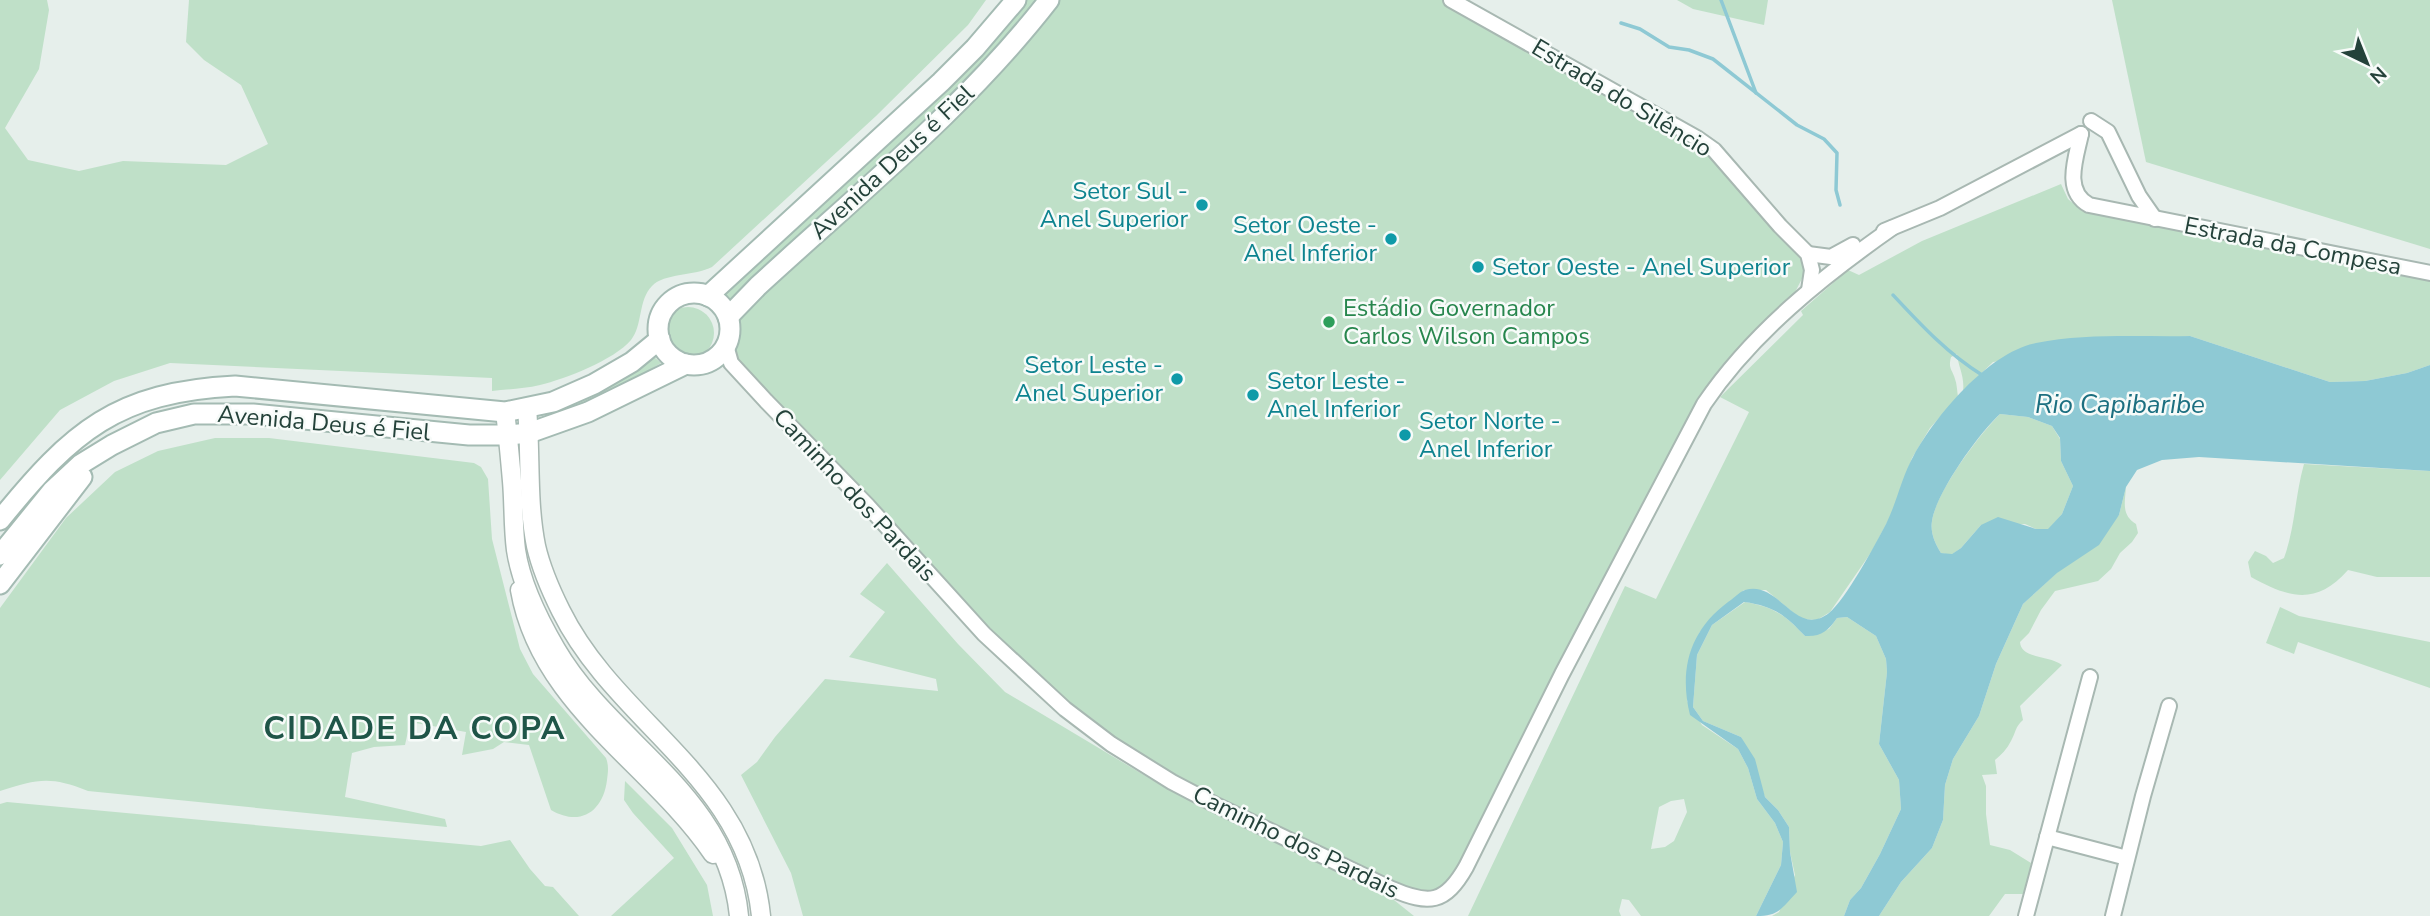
<svg xmlns="http://www.w3.org/2000/svg" width="2430" height="916" font-family="'Nunito Sans',sans-serif">
  <style>
    .green { fill: #bfe0c8; fill-rule: evenodd }
    .water { fill: #8ec9d4; fill-rule: evenodd }
    .lines { fill: none; stroke-linecap: round; stroke-linejoin: round }
    .stream { stroke: #8ec9d4; stroke-width: 3.5 }
    .minor-casing { stroke: #a8b8b2; stroke-width: 18 }
    .tertiary-casing { stroke: #a8b8b2; stroke-width: 21 }
    .secondary-casing { stroke: #a4bbb3; stroke-width: 23 }
    .minor { stroke: #fff; stroke-width: 14 }
    .tertiary { stroke: #fff; stroke-width: 18 }
    .secondary { stroke: #fff; stroke-width: 19 }
    .culture-dot { fill: #0f9aa8; stroke: #f7fbf9; stroke-width: 2.5 }
    .leisure-dot { fill: #2e9e5b; stroke: #f7fbf9; stroke-width: 2.5 }
    .labels { text-anchor: middle; dominant-baseline: central; stroke-width: 5; stroke-linejoin: round; paint-order: stroke }
    .street-label { font-size: 24px; fill: #24423a; stroke: #f7fbf9 }
    .culture-label { font-size: 24px; fill: #0d838f; stroke: #f7fbf9; text-anchor: end }
    .leisure-label { font-size: 24px; fill: #27864d; stroke: #f7fbf9; text-anchor: start }
    .water-label { font-size: 26px; font-style: italic; fill: #1c6f80; stroke: #f7fbf9 }
    .district-label { font-size: 32px; font-weight: bold; letter-spacing: 2px; fill: #1f5548; stroke: #f7fbf9 }
  </style>
  <rect width="100%" height="100%" fill="#e6efeb"/>
  <g class="green">
    <path d="M0 0H47L49 10 39 69 5 128 28 160 79 171 123 161 226 165 268 144 241 85 204 60 186 42 189 0H986L968 25 876 116 712 267C695 276 664 273 652 286 638 300 643 325 631 340 614 360 565 379 540 385 524 389 507 389 492 391V378L170 363 114 381 60 410 0 480Z"/>
    <polygon points="1020,0 1038,0 970,79 924,125 724,309 712,296"/>
    <polygon points="1049,0 1451,0 1697,138 1780,226 1807,269 1793,296 1739,350 1466,867 1426,900 1214,804 1065,709 731,363 728,340 731,312"/>
    <polygon points="1677,0 1768,0 1764,25 1693,9"/>
    <polygon points="2112,0 2430,0 2430,249 2146,162"/>
    <path d="M2061 184 2068 199 2082 211 2430 279V365L2407 373 2365 381 2330 382 2190 336 1993 362 1963 391C1965 377 1958 366 1957 354L1951 357C1948 369 1952 369 1955 379 1957 384 1957 391 1958 397L1930 428 1912 458 1894 509 1872 551 1830 612 1817 620 1801 619 1766 590H1744L1699 633 1687 701 1702 725 1738 749 1748 768 1757 799 1775 823 1783 842 1781 865 1756 916H1641L1629 900 1622 899 1619 911 1621 916H1468L1625 586 1656 599 1749 412 1720 397 1803 315 1801 311 1848 270 1859 275 1922 241ZM1684 799 1687 812 1674 841 1665 847 1651 849 1659 807 1671 801Z"/>
    <circle cx="688" cy="333" r="26"/>
    <polygon points="653,356 661,363 616,390 555,417 557,408"/>
    <path d="M2000 414 2028 417 2052 426 2060 439 2061 461 2073 486 2062 514 2049 529H2036L2025 524 1981 525 1961 548 1951 555 1941 553C1935 544 1930 532 1932 521 1936 492 1979 435 2000 414Z"/>
    <path d="M215 438H269L474 463 481 467 488 479 492 539 520 649 533 674 606 758C609 766 608 772 607 780 603 812 580 827 551 810L529 745 504 742 493 749 462 755 466 732 410 722 405 745 374 747 352 753 345 797 445 819 447 827 88 791C50 776 38 779 0 791V608L66 518 115 472 158 451Z"/>
    <path d="M2304 464 2430 471V577H2377L2348 570C2316 606 2289 598 2251 577L2248 562 2255 551 2266 556 2273 563 2284 558C2295 528 2295 496 2304 464Z"/>
    <path d="M2126 487C2125 502 2121 515 2136 524L2138 533 2132 542 2120 553 2111 569 2098 581 2055 591 2041 610 2029 633 2020 642C2021 659 2049 655 2062 665L2020 706 2023 720C2015 727 2016 732 2011 741 2007 749 2001 755 1995 760L1997 774 1982 775 1986 786V814L1990 845 2010 850 2031 863 2025 894H2005L1989 916H1879L1901 882 1932 848 1943 820 1945 785 1953 759 1979 716 1996 664 2023 604 2119 515Z"/>
    <polygon points="887,563 958,644 1005,692 1169,790 1394,900 1414,916 803,916 791,873 741,775 757,762 775,737 825,679 938,691 936,679 849,657 885,612 860,594"/>
    <path d="M1745 602C1774 607 1785 615 1805 636L1829 629 1837 618 1847 617 1876 636 1886 659 1887 672 1879 744 1899 780 1901 809 1880 854 1861 888 1850 900 1844 916H1772L1779 912 1795 875 1790 852 1789 827 1778 810 1765 797 1741 737 1703 721 1693 707 1697 655 1712 625Z"/>
    <polygon points="2280,607 2299,616 2430,642 2430,688 2298,642 2294,654 2266,643"/>
    <polygon points="625,781 672,828 707,885 713,916 611,916 674,858 633,813 624,800"/>
    <polygon points="7,802 481,846 510,840 530,869 545,886 553,887 579,916 0,916 0,804"/>
  </g>
  <path class="water" d="M2190 336 2330 382 2365 381 2407 373 2430 365V471L2199 457 2162 460 2137 470 2126 487 2119 515 2099 545 2057 573 2023 604 1996 664 1979 716 1953 759 1945 785 1943 820 1932 848 1901 882 1879 916H1844L1850 900 1861 888 1880 854 1901 809 1899 780 1879 744 1887 672 1886 659 1876 636 1847 617 1837 618C1828 631 1821 637 1805 636 1785 615 1774 606 1744 602L1712 625 1697 655 1693 707 1703 721 1741 737 1755 759 1765 797 1778 810 1789 827 1790 852 1797 892C1782 908 1779 916 1756 916L1781 865 1783 842 1775 823 1757 799 1748 768 1738 749 1690 715C1679 670 1689 631 1728 602 1733 599 1739 592 1745 590 1780 580 1795 639 1829 613 1846 599 1875 545 1886 524 1897 502 1902 476 1914 455 1936 415 1989 352 2036 343 2086 333 2140 337 2190 336ZM2000 414 2028 417 2052 426 2060 438 2061 461 2073 486 2062 514 2048 529H2036L1998 517 1981 525 1961 548 1952 554 1941 553C1935 544 1930 532 1932 521 1936 493 1979 433 2000 414Z"/>
  <g class="lines">
    <g class="stream">
      <polyline points="1721,0 1756,93"/>
      <polyline points="1621,23 1640,29 1669,47 1689,50 1713,59 1797,125 1824,139 1837,153 1836,190 1840,205"/>
      <path d="M1893 295C1921 325 1948 354 1982 375"/>
    </g>
    <g class="minor-casing">
      <g id="minor">
        <polyline points="1451,0 1697,138 1714,150 1780,226 1808,254 1812,270 1809,290"/>
        <polyline points="2091,121 2108,132 2139,196 2155,219"/>
        <path d="M2081 134C2076 158 2063 191 2089 205L2430 273"/>
        <polyline points="1884,231 1940,208 2081,134"/>
        <polyline points="1808,254 1831,257 1853,245"/>
        <path d="M726 345 731 363 766 401 868 506 984 634 1065 709 1111 744 1172 782 1214 804 1392 889C1429 905 1445 904 1466 867L1562 674 1704 404C1752 333 1822 277 1892 228"/>
        <polyline points="2047,837 2127,858"/>
        <polyline points="2026,916 2090,677"/>
        <polyline points="2113,916 2143,796 2169,706"/>
      </g>
    </g>
    <g class="tertiary-casing">
      <g id="tertiary">
        <path d="M527 408C531 454 527 501 536 546 541 568 551 591 561 611 617 724 747 777 761 916"/>
        <path d="M505 412C508 435 510 458 512 481 514 504 513 527 516 550 521 584 539 620 556 649 612 745 727 793 739 916"/>
        <path d="M520 590C540 705 651 763 713 854"/>
      </g>
    </g>
    <g class="secondary-casing">
      <g id="secondary">
        <circle cx="694" cy="329" r="36"/>
        <polyline points="708,296 941,82 975,48 1016,0"/>
        <path d="M728 317 758 286C858 194 966 107 1049 0"/>
        <path d="M0 520C72 431 117 392 235 386L505 412 553 402 594 384 632 362 660 339"/>
        <polyline points="0,555 52,491 81,464 112,445 156,423 194,414 253,414 469,435 508,435 529,433 588,412 686,364"/>
        <polyline points="0,584 82,477"/>
      </g>
    </g>
    <use href="#minor" class="minor"/>
    <use href="#tertiary" class="tertiary"/>
    <use href="#secondary" class="secondary"/>
  </g>
  <g class="culture-dot">
    <circle cx="1202" cy="205" r="7"/>
    <circle cx="1391" cy="239" r="7"/>
    <circle cx="1478" cy="267" r="7"/>
    <circle cx="1177" cy="379" r="7"/>
    <circle cx="1253" cy="395" r="7"/>
    <circle cx="1405" cy="435" r="7"/>
  </g>
  <circle class="leisure-dot" cx="1329" cy="322" r="7"/>
  <g class="labels">
    <g class="street-label">
      <text transform="translate(1622 98) rotate(31)">Estrada do Silêncio</text>
      <text transform="translate(892 162) rotate(-43)">Avenida Deus é Fiel</text>
      <text transform="translate(2293 246) rotate(11)">Estrada da Compesa</text>
      <text transform="translate(324 423) rotate(5)">Avenida Deus é Fiel</text>
      <text transform="translate(855 495) rotate(47)">Caminho dos Pardais</text>
      <text transform="translate(1296 842) rotate(26)">Caminho dos Pardais</text>
    </g>
    <g class="culture-label">
      <text x="1188" y="191">Setor Sul -<tspan x="1188" dy="28">Anel Superior</tspan></text>
      <text x="1377" y="225">Setor Oeste -<tspan x="1377" dy="28">Anel Inferior</tspan></text>
      <text x="1492" y="267" text-anchor="start">Setor Oeste - Anel Superior</text>
      <text x="1163" y="365">Setor Leste -<tspan x="1163" dy="28">Anel Superior</tspan></text>
      <text x="1267" y="381" text-anchor="start">Setor Leste -<tspan x="1267" dy="28">Anel Inferior</tspan></text>
      <text x="1419" y="421" text-anchor="start">Setor Norte -<tspan x="1419" dy="28">Anel Inferior</tspan></text>
    </g>
    <g class="leisure-label">
      <text x="1343" y="308">Estádio Governador<tspan x="1343" dy="28">Carlos Wilson Campos</tspan></text>
    </g>
    <g class="water-label">
      <text x="2120" y="404">Rio Capibaribe</text>
    </g>
    <g class="district-label">
      <text x="415" y="728">CIDADE DA COPA</text>
    </g>
  </g>
  <g transform="translate(2367 63) rotate(137)" stroke="#f7fbf9" stroke-width="5" paint-order="stroke">
  <path d="M0-5L12 26L0 18L-12 26Z" fill="#24423a"/>
  <text y="-10" font-size="19" font-weight="bold" text-anchor="middle" fill="#24423a">N</text>
  </g>
</svg>
